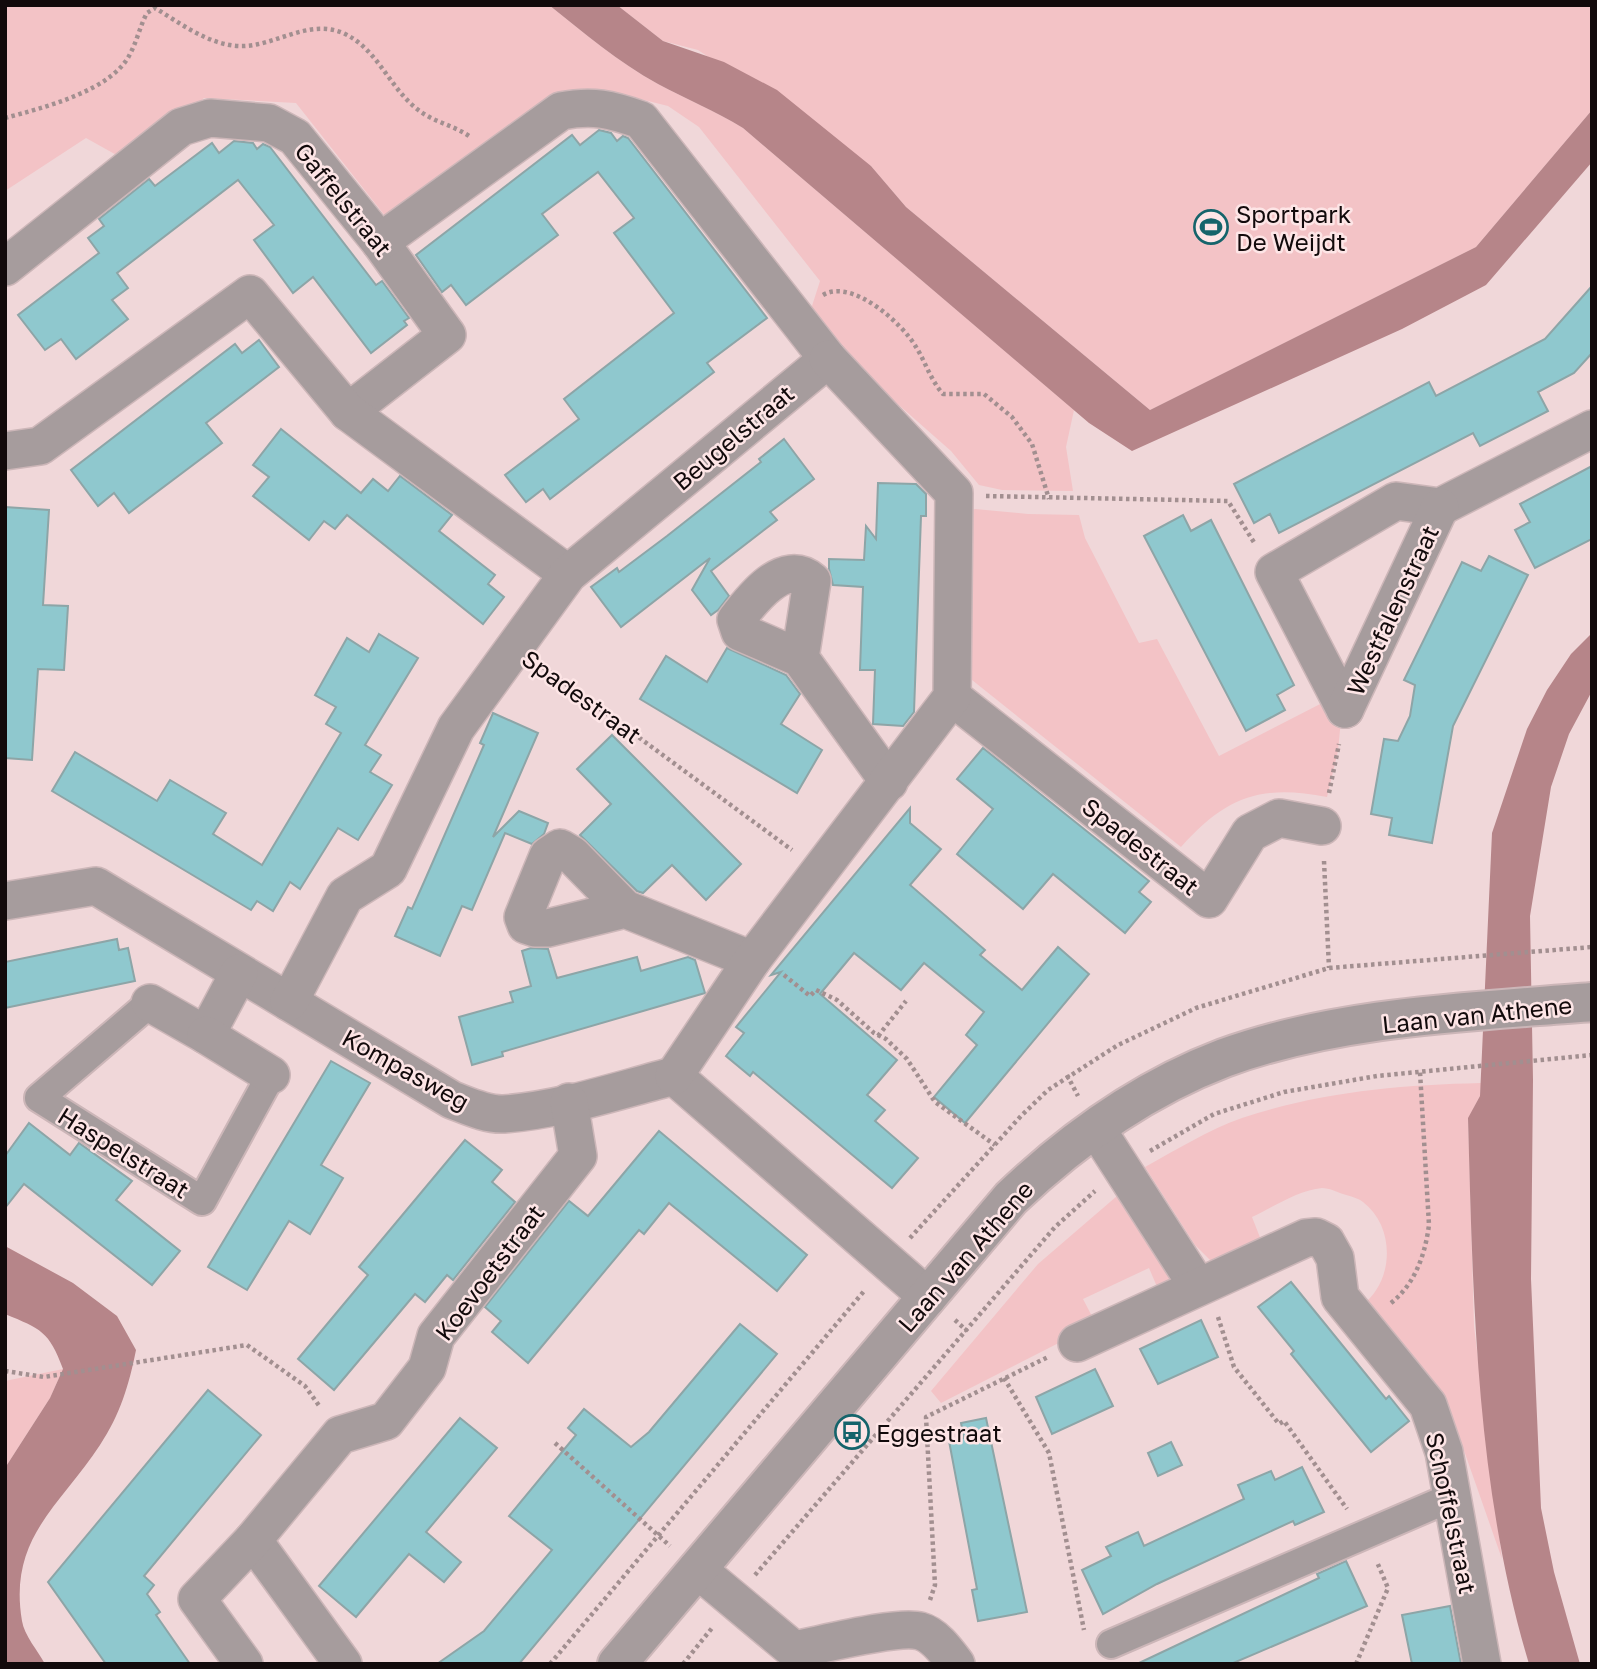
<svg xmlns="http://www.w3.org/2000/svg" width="1597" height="1669" font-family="'Golos Text',sans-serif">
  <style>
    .green { fill: #f3c3c6 }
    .water { fill: #b68589 }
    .building { fill: #8fc8ce; stroke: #8da5a7; stroke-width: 2 }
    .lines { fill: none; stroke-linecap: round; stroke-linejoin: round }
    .pedestrian-casing { stroke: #ccb6b8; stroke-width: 32 }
    .minor-casing { stroke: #ccb6b8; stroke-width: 40 }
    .tertiary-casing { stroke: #ccb6b8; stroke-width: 42 }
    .path { stroke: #a28f90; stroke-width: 4.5; stroke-dasharray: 3.5 3.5; stroke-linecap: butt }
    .pedestrian { stroke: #a69c9d; stroke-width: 28 }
    .minor { stroke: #a69c9d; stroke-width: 37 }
    .tertiary { stroke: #a69c9d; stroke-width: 38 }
    .labels { text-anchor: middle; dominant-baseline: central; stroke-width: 5; stroke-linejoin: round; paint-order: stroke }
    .street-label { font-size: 24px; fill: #120a0b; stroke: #fde5e6 }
    .poi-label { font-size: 24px; fill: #120a0b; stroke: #fde5e6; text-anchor: start }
  </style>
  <rect width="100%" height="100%" fill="#f0d7d9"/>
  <g class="green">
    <path d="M5 5H549C584 33 618 62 658 84 686 99 715 111 743 128L1074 410 1066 447 1073 491 1002 490 979 485 951 451 817 333 812 306 820 281 699 127 668 106 616 93 598 92 393 226 296 103 204 98 129 162 86 138 5 191Z"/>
    <polygon points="617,5 1592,5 1592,110 1476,247 1150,410 906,207 871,166 698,50 663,41"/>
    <path d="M975 509 1028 514 1079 515 1085 538 1139 643 1157 639 1219 756 1326 701 1341 719 1338 751 1327 797C1260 784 1226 797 1181 847L967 676 968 511Z"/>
    <path d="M1481 1083 1480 1096 1468 1119 1474 1326 1502 1559 1447 1402 1362 1305C1394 1282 1396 1227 1363 1202 1358 1198 1349 1196 1343 1194 1337 1192 1329 1188 1322 1188 1299 1190 1273 1207 1252 1217L1261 1240 1212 1262 1195 1245 1145 1167C1176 1150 1208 1130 1242 1118 1320 1092 1399 1085 1481 1083Z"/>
    <polygon points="1117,1196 1146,1230 1174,1280 1158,1289 1149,1268 1083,1299 1096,1324 941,1403 931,1391 1038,1264"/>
    <polygon points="63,1369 50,1398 5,1468 5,1381"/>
  </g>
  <g class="water">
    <path d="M549 5H617L663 41 724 62 777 90 871 166 906 207 1150 410 1476 247 1592 110V162L1486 285 1402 329 1132 451 1089 423 743 128C715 111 686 99 658 84 618 62 584 33 549 5Z"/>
    <path d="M1592 633V691L1569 734 1551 787 1530 916 1533 1080 1531 1279 1541 1508 1554 1572 1580 1664H1529C1476 1488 1473 1301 1468 1118L1480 1096 1492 833 1527 729 1547 690 1571 654Z"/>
    <path d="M5 1246 73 1283 117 1316 136 1350C129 1385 120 1415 100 1445 60 1506 8 1538 22 1621 24 1635 38 1651 45 1664H5V1468L50 1398 63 1369C49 1331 41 1329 5 1314Z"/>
  </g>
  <g class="building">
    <polygon points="599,130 611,133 617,141 623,136 628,138 767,318 707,363 714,372 550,499 543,489 526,502 505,475 579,419 564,399 674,313 614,233 634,218 598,172 542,214 558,235 466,305 451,285 442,292 416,255 572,135 580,145"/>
    <polygon points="234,141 253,143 257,149 263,144 270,147 376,285 382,281 409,318 404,321 407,325 371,353 313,277 293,293 254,240 274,225 238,180 117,273 128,288 112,300 128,319 76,359 61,339 45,350 18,315 99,253 88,238 104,226 99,219 149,179 155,186 212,143 219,153"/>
    <polygon points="1592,286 1592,353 1574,373 1538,392 1548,411 1480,446 1473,433 1279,533 1270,514 1254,523 1234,484 1429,382 1436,396 1545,339"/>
    <polygon points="259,340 279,367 206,423 222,443 129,513 114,493 98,506 71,470 235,344 242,353"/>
    <polygon points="281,429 361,493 373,479 388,491 400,476 452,515 439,531 495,575 488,584 504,597 483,624 347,515 335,529 324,521 309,540 253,496 269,477 253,465"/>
    <polygon points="784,439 814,479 770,512 777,520 711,571 729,596 718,610 711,615 692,590 710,558 621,627 591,587 617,568 619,572 667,536 761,462 759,459"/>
    <polygon points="1592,466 1592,539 1535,568 1515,530 1530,522 1520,504"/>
    <polygon points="878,483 916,484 926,494 926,516 921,516 914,712 903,726 873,724 875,670 860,670 863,587 833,585 829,569 829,559 864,560 866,526 876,539"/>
    <polygon points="5,507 49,510 43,605 68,606 64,670 38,669 32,760 5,758"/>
    <polygon points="1183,515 1191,531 1211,520 1294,685 1277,695 1285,710 1246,731 1144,536"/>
    <polygon points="1489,556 1528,575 1453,726 1432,843 1389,835 1392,818 1371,814 1384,739 1398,741 1410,716 1415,685 1404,680 1462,562 1481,571"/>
    <polygon points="379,634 418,658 365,745 381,755 370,772 392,785 358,840 338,828 300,889 290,882 273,911 257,901 251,910 52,791 75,752 157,801 170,780 226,813 213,834 262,865 341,733 326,724 336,707 315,695 347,638 369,652"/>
    <polygon points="727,648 786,675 800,694 781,724 822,750 797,793 640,699 666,656 707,682"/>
    <polygon points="493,713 538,733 493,837 519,811 548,823 544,834 532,844 505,833 472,910 462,906 440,956 395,936 408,907 412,909 424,882 484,745 480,743"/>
    <polygon points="612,735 741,864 706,900 672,865 643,893 637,891 580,835 611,804 577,769"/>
    <polygon points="983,748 1149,881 1139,892 1151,902 1125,933 1053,874 1023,909 957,854 993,809 957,779"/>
    <polygon points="910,808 910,823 941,849 910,885 985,950 980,955 1022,990 1058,947 1089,974 965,1123 934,1097 977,1045 966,1035 984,1012 924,963 901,990 854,953 820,994 897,1060 867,1095 885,1110 875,1121 918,1158 892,1188 753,1072 750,1076 726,1056 744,1033 736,1027 781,972 771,975"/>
    <polygon points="117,939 119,950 128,948 135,981 5,1008 5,962"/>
    <polygon points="531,948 548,949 557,978 637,957 641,971 688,957 695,960 705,993 502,1052 503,1056 472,1065 459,1017 513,1002 510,992 531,986 522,951"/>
    <polygon points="331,1061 370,1083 321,1165 343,1178 310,1234 289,1221 247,1290 208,1267"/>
    <polygon points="29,1123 70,1155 79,1143 132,1181 116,1200 180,1251 152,1285 24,1184 5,1208 5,1156"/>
    <polygon points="659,1131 807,1255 777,1291 669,1203 644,1234 639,1230 528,1363 492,1332 501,1321 485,1307 569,1201 588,1216"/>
    <polygon points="465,1140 502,1170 492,1182 515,1202 453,1280 447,1275 425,1302 415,1294 334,1390 298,1359 368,1275 359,1267"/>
    <polygon points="1291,1282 1386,1399 1389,1396 1409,1421 1371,1452 1291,1354 1294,1351 1258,1307"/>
    <polygon points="1201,1320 1218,1357 1158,1384 1140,1349"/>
    <polygon points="740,1324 777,1354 519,1664 437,1664 484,1631 552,1550 509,1516 576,1435 568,1428 584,1409 631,1447 649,1432"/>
    <polygon points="1095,1369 1113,1406 1052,1434 1036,1397"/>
    <polygon points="208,1390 261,1435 144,1576 154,1585 147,1594 160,1612 156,1615 190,1664 106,1664 48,1582"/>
    <polygon points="460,1418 497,1448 426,1532 461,1562 444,1582 409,1554 356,1617 319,1586"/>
    <polygon points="986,1418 1027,1612 978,1621 972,1590 977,1589 949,1441 964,1438 961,1423"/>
    <polygon points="1171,1442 1182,1465 1158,1476 1148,1453"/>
    <polygon points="1302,1467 1324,1512 1295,1525 1293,1521 1157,1584 1103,1614 1082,1570 1111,1556 1106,1547 1138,1532 1144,1546 1244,1499 1238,1485 1271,1471 1275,1480"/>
    <polygon points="1346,1561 1367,1606 1231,1664 1137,1664 1319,1578 1317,1574"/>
    <polygon points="1450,1606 1461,1664 1412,1664 1402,1615"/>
  </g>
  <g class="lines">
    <g class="pedestrian-casing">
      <g id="pedestrian">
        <polyline points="150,1003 39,1098 202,1201 271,1075"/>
        <polyline points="1111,1644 1452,1497"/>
      </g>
    </g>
    <g class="minor-casing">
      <g id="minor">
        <polyline points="5,267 181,127 210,118 269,123 295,137 380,242 447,335 348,412"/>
        <polyline points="5,451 40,446 250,294 348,412 568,574"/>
        <path d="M800 658 740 632 736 620C752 599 784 557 812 581L800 658 889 782"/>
        <polyline points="952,697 1209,899 1250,833 1279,818 1322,826"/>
        <polyline points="1345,709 1274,572 1396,501 1440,507 1592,429"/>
        <polyline points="1345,709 1440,507"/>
        <path d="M5 901 96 886 452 1100C468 1106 487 1115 504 1114 561 1110 619 1090 674 1076L928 1297"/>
        <polyline points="625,909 548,928 535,928 526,925 523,917 548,856 560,848 572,855 625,909 752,960"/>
        <path d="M289 1002 345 896 388 869 456 728 568 574 828 359 641 120C610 109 593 105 561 111L380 242"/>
        <polyline points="150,1003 206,1035 239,973"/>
        <polyline points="206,1035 271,1075"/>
        <polyline points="674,1076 752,960 952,697 954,493 828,359"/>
        <polyline points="1096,1128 1198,1287"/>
        <polyline points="1077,1343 1306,1238 1316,1237 1326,1242 1335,1258 1340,1297 1428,1405 1444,1452 1482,1664"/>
        <polyline points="253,1540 343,1664"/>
        <path d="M697 1569 794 1650C821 1645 897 1625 920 1631 935 1635 947 1652 956 1664"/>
        <polyline points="244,1664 197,1599 253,1540 340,1435 386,1421 427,1368 436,1336 578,1156 569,1102"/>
      </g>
    </g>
    <g class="tertiary-casing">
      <path id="tertiary" d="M617 1664 1011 1198C1072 1140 1145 1088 1224 1058 1339 1016 1470 1012 1592 1002"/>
    </g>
    <g class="path">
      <path d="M5 118C42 108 112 91 130 54 137 41 140 26 147 13L155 8C180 23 207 44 238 46 273 48 307 18 343 33 378 49 388 86 417 109 433 122 453 125 469 136"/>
      <path d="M823 295C852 278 902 323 916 347 926 363 930 379 943 394H984L1012 417 1032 444 1049 499"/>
      <polyline points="986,496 1228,501 1255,544"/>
      <polyline points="543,667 792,850"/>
      <polyline points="1329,793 1339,744"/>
      <polyline points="1324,861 1329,968"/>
      <polyline points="784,975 810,996 816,990 837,1000 874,1033 886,1039 907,1059 935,1102 995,1145"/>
      <polyline points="878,1036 906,1001"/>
      <polyline points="1067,1075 1078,1096"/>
      <polyline points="1150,1151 1214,1114 1284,1092 1377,1076 1592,1055"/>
      <polyline points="910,1238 1021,1116 1048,1090 1118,1045 1196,1008 1329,968 1592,947"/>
      <path d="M1391 1303C1415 1284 1425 1255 1429 1225L1420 1072"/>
      <polyline points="1218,1317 1234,1367 1279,1424 1284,1421 1347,1509"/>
      <polyline points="955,1320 967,1331"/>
      <polyline points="5,1371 44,1377 247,1345 305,1386 320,1407"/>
      <polyline points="1004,1378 1049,1453 1084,1630"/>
      <polyline points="555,1443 670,1546"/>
      <polyline points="755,1575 1055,1227 1095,1191"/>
      <polyline points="930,1600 935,1585 926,1417 1048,1357"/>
      <polyline points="550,1664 865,1290"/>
      <polyline points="683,1664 712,1628"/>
      <polyline points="1356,1664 1388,1588 1377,1562"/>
    </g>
    <use href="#pedestrian" class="pedestrian"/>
    <use href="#minor" class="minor"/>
    <use href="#tertiary" class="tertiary"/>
  </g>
  <defs>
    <g id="stadium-ring" transform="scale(1.75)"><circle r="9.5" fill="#fde5e6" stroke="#15646b" stroke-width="1.5"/><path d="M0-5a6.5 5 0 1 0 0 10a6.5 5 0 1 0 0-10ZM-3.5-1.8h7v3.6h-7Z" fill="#15646b"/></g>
    <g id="bus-ring" transform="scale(1.75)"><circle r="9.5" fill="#fde5e6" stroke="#15646b" stroke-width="1.5"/><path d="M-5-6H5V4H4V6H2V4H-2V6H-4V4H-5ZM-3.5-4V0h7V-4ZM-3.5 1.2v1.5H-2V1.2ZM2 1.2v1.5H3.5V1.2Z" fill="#15646b"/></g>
  </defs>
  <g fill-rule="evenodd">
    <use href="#stadium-ring" x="1211" y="227"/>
    <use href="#bus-ring" x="852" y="1432"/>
  </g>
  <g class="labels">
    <g class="street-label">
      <text transform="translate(344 199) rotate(51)">Gaffelstraat</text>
      <text transform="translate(733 437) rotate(-40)">Beugelstraat</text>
      <text transform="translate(1392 610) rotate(-65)">Westfalenstraat</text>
      <text transform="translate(582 696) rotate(36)">Spadestraat</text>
      <text transform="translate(1141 846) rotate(38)">Spadestraat</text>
      <text transform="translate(1477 1014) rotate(-6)">Laan van Athene</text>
      <text transform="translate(406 1069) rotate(29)">Kompasweg</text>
      <text transform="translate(124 1152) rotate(32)">Haspelstraat</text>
      <text transform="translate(965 1256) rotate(-49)">Laan van Athene</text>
      <text transform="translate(489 1272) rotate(-53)">Koevoetstraat</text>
      <text transform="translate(1452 1513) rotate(78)">Schoffelstraat</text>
    </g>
    <g class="poi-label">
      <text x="1236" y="213">Sportpark<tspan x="1236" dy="28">De Weijdt</tspan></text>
      <text x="876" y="1432">Eggestraat</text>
    </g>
  </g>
  <rect width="1597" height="1669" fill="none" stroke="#120a0b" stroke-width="14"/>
</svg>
